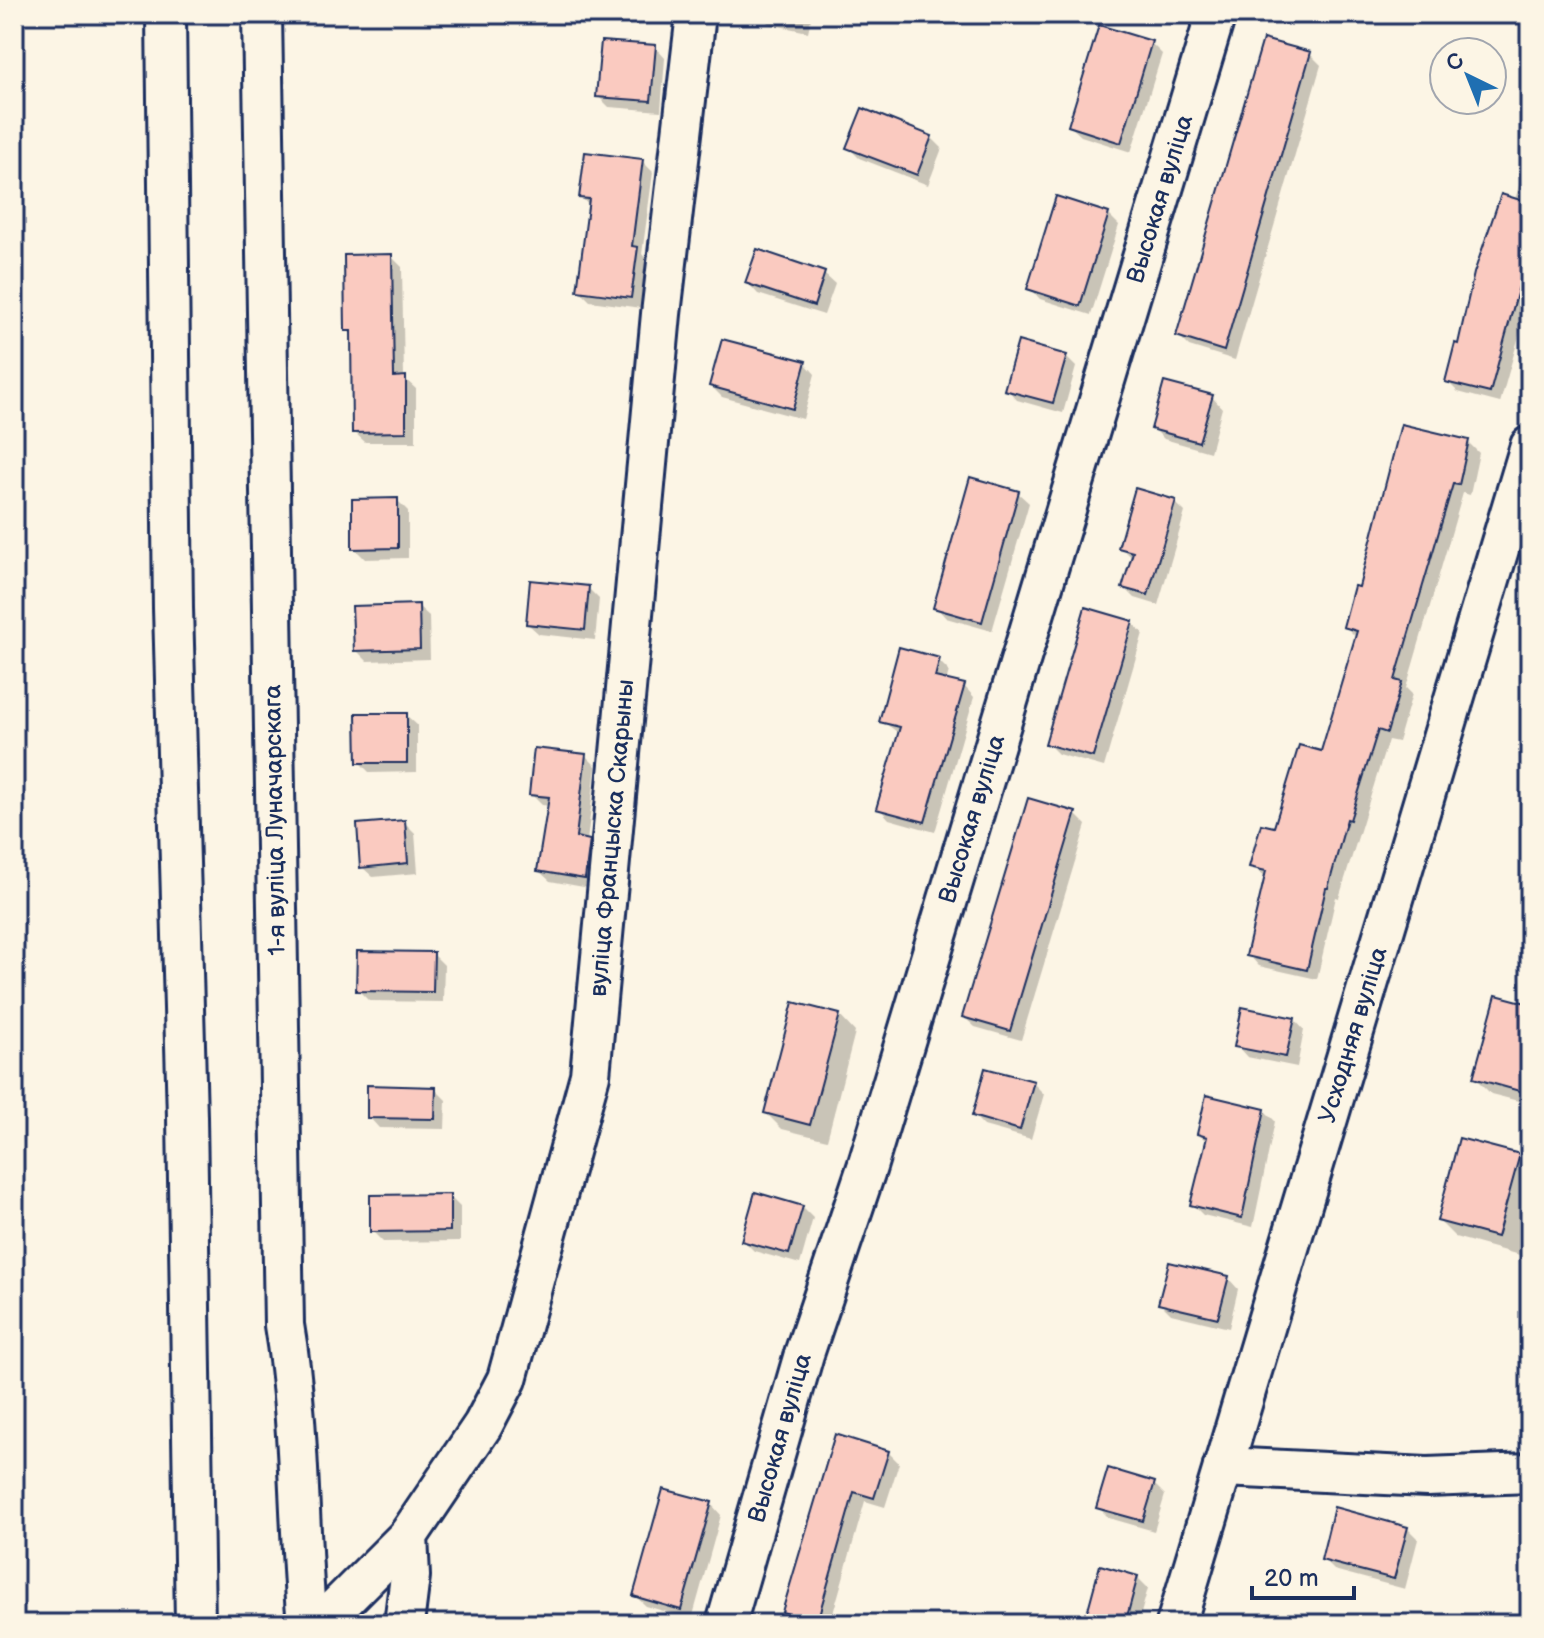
<svg xmlns="http://www.w3.org/2000/svg" width="1544" height="1638" font-family="'Balsamiq Sans',sans-serif">
  <style>
    .shadow { fill: #0003 }
    .building { fill: #facac0; stroke: #1b2f5e; stroke-width: 2 }
    .lines { fill: none; stroke-linecap: round; stroke-linejoin: round }
    .minor-casing { stroke: #1b2f5e; stroke-width: 44 }
    .minor { stroke: #fcf5e5; stroke-width: 38 }
    .labels { text-anchor: middle; dominant-baseline: central; stroke-width: 8; stroke-linejoin: round; paint-order: stroke }
    .street-label { font-size: 24px; fill: #1b2f5e; stroke: #fcf5e5 }
  </style>
  <rect width="100%" height="100%" fill="#fcf5e5"/>
  <filter id="ink" filterUnits="userSpaceOnUse"><feTurbulence type="fractalNoise" baseFrequency=".0125" numOctaves="2"/><feDisplacementMap in="SourceGraphic" scale="16" xChannelSelector="R" yChannelSelector="G"/><feConvolveMatrix kernelMatrix="1 2 1 2 8 2 1 2 1" color-interpolation-filters="sRGB"/></filter>
  <g filter="url(#ink)">
    <g class="shadow">
      <polygon points="759,14 812,14 808,32 769,24"/>
      <polygon points="1151,43 1162,54 1131,152 1081,136 1070,126"/>
      <polygon points="655,47 665,58 661,111 609,107 598,96"/>
      <polygon points="1310,54 1321,65 1235,360 1189,346 1178,335"/>
      <polygon points="931,137 942,148 928,185 859,158 849,148"/>
      <polygon points="1530,146 1530,297 1500,403 1458,392 1447,381 1515,200"/>
      <polygon points="642,161 653,172 642,254 647,260 641,308 590,301 579,290 590,207 581,197"/>
      <polygon points="1108,214 1119,225 1091,315 1040,299 1030,288"/>
      <polygon points="391,256 402,267 404,378 416,389 416,442 365,442 354,432 353,336 347,330"/>
      <polygon points="824,274 835,284 824,315 758,294 748,283"/>
      <polygon points="1066,357 1076,367 1063,413 1017,400 1007,389"/>
      <polygon points="805,363 815,374 803,419 722,397 711,386"/>
      <polygon points="1212,397 1222,408 1210,452 1164,439 1153,428"/>
      <polygon points="1468,442 1479,453 1470,495 1463,493 1406,688 1412,694 1398,742 1388,740 1339,898 1336,897 1317,979 1259,966 1249,955 1266,878 1252,866 1322,754 1356,637 1345,626 1360,590"/>
      <polygon points="1018,493 1029,503 992,631 946,618 936,607"/>
      <polygon points="397,500 408,511 408,558 365,559 354,548"/>
      <polygon points="1175,502 1185,512 1158,605 1135,598 1124,587 1133,558 1120,547"/>
      <polygon points="588,588 599,599 595,640 539,634 528,624"/>
      <polygon points="418,606 429,616 430,659 367,661 356,650"/>
      <polygon points="1132,623 1143,633 1104,767 1058,754 1047,743"/>
      <polygon points="938,660 949,671 946,682 964,686 974,697 935,832 889,819 879,808 900,734 882,721"/>
      <polygon points="406,715 417,725 417,772 370,773 359,762"/>
      <polygon points="585,755 596,766 587,841 600,852 595,889 550,881 539,871 550,806 542,805 531,794"/>
      <polygon points="1075,814 1086,825 1021,1040 975,1027 964,1017"/>
      <polygon points="404,822 415,833 418,873 373,877 362,867"/>
      <polygon points="1530,879 1530,931 1519,920"/>
      <polygon points="433,954 444,965 443,1002 369,1001 358,990"/>
      <polygon points="1530,1006 1530,1104 1491,1094 1475,1078"/>
      <polygon points="839,1015 855,1032 827,1140 782,1129 766,1113"/>
      <polygon points="1294,1019 1304,1030 1297,1067 1247,1057 1237,1046"/>
      <polygon points="1033,1083 1044,1094 1031,1139 984,1126 974,1116"/>
      <polygon points="435,1089 446,1100 445,1129 379,1128 369,1117"/>
      <polygon points="1264,1110 1275,1121 1253,1227 1203,1215 1192,1204 1208,1143 1199,1134"/>
      <polygon points="1460,1140 1530,1159 1530,1258 1455,1237 1439,1221"/>
      <polygon points="449,1196 460,1207 460,1241 383,1242 372,1231"/>
      <polygon points="802,1207 813,1218 800,1264 754,1251 743,1240"/>
      <polygon points="1228,1278 1238,1289 1229,1328 1171,1314 1160,1303"/>
      <polygon points="836,1436 888,1452 899,1463 885,1507 865,1501 830,1624 782,1624"/>
      <polygon points="1154,1484 1165,1495 1154,1531 1109,1518 1098,1507"/>
      <polygon points="711,1504 721,1515 692,1619 646,1606 635,1596"/>
      <polygon points="1407,1528 1418,1539 1405,1589 1334,1570 1323,1559"/>
      <polygon points="1102,1567 1137,1577 1148,1588 1138,1624 1086,1624"/>
    </g>
    <g class="building">
      <polygon points="1099,25 1152,41 1121,143 1068,126"/>
      <polygon points="1263,39 1311,52 1224,351 1176,336"/>
      <polygon points="601,41 656,45 651,101 596,97"/>
      <polygon points="862,108 932,136 917,175 846,148"/>
      <polygon points="585,152 643,159 632,246 638,247 631,298 577,291 589,199 579,198"/>
      <polygon points="1501,194 1530,203 1530,246 1490,393 1445,382 1455,343 1458,344 1474,273"/>
      <polygon points="1056,196 1109,213 1080,306 1027,289"/>
      <polygon points="757,249 825,272 814,306 745,283"/>
      <polygon points="392,254 394,377 406,376 406,432 352,433 351,331 345,331 344,255"/>
      <polygon points="722,339 806,361 793,409 709,386"/>
      <polygon points="1018,341 1067,355 1053,403 1004,390"/>
      <polygon points="1164,382 1213,395 1199,442 1151,429"/>
      <polygon points="1401,424 1469,440 1459,485 1453,484 1395,680 1402,682 1387,733 1378,730 1350,820 1347,819 1328,888 1326,888 1307,970 1246,956 1266,871 1249,867 1261,824 1274,827 1299,745 1321,751 1357,631 1343,627 1354,586 1359,587"/>
      <polygon points="970,477 1019,491 982,622 933,608"/>
      <polygon points="1135,488 1176,500 1148,595 1122,588 1133,552 1118,548"/>
      <polygon points="398,498 398,548 352,549 352,499"/>
      <polygon points="530,580 589,586 585,630 526,624"/>
      <polygon points="419,604 420,649 354,651 352,606"/>
      <polygon points="1085,607 1133,621 1093,757 1045,744"/>
      <polygon points="899,647 940,658 935,677 965,684 925,822 876,809 900,727 879,722"/>
      <polygon points="356,713 407,713 407,763 357,763"/>
      <polygon points="534,748 586,754 576,837 590,840 585,879 537,871 549,797 529,795"/>
      <polygon points="1028,798 1076,812 1010,1031 962,1017"/>
      <polygon points="405,820 408,863 360,868 357,824"/>
      <polygon points="357,951 434,952 433,992 356,991"/>
      <polygon points="1496,995 1530,1004 1530,1094 1473,1078"/>
      <polygon points="793,1002 840,1014 810,1125 764,1113"/>
      <polygon points="1242,1007 1295,1018 1286,1057 1234,1047"/>
      <polygon points="985,1068 1034,1081 1020,1130 972,1116"/>
      <polygon points="367,1085 436,1087 435,1119 367,1118"/>
      <polygon points="1206,1095 1265,1109 1242,1218 1190,1205 1207,1137 1197,1134"/>
      <polygon points="1459,1138 1520,1154 1497,1237 1437,1221"/>
      <polygon points="755,1192 803,1206 789,1254 741,1241"/>
      <polygon points="450,1194 450,1231 370,1232 370,1195"/>
      <polygon points="1169,1262 1229,1276 1218,1318 1158,1304"/>
      <polygon points="835,1434 889,1451 874,1498 854,1492 817,1622 782,1612"/>
      <polygon points="1108,1468 1155,1482 1143,1521 1096,1508"/>
      <polygon points="663,1489 712,1502 681,1610 633,1596"/>
      <polygon points="1334,1507 1408,1527 1394,1579 1321,1560"/>
      <polygon points="1100,1565 1138,1576 1125,1624 1087,1613"/>
    </g>
    <g class="lines">
      <g class="minor-casing">
        <g id="minor">
          <polyline points="166,14 173,608 187,1117 195,1624"/>
          <path d="M262 14 284 1325C300 1419 298 1517 306 1613L312 1624"/>
          <polyline points="1223,1467 1427,1477 1530,1473"/>
          <polyline points="320,1624 408,1536"/>
          <polyline points="404,1624 410,1576 408,1536 483,1425 507,1379 590,1075 661,314 696,14"/>
          <polyline points="726,1624 804,1354 867,1167 1216,14"/>
          <polyline points="1176,1624 1530,446"/>
        </g>
      </g>
      <use href="#minor" class="minor"/>
    </g>
  </g>
  <g class="labels">
    <g class="street-label">
      <text transform="translate(1160 199) rotate(-73)">Высокая вуліца</text>
      <text transform="translate(972 819) rotate(-73)">Высокая вуліца</text>
      <text transform="translate(275 820) rotate(-91)">1-я вуліца Луначарскага</text>
      <text transform="translate(612 838) rotate(-85)">вуліца Францыска Скарыны</text>
      <text transform="translate(1353 1035) rotate(-73)">Усходняя вуліца</text>
      <text transform="translate(780 1438) rotate(-74)">Высокая вуліца</text>
    </g>
  </g>
  <rect width="1544" height="1638" fill="none" stroke="#fcf5e5" stroke-width="48"/>
  <rect x="24" y="24" width="1496" height="1590" fill="none" stroke="#1b2f5e" stroke-width="3" filter="url(#ink)"/>
  <g transform="translate(1468 76) rotate(317)"><circle r="38" fill="#fcf5e5" stroke="#a2a6af" stroke-width="2"/>
  <path d="M0-6L14 30L0 20L-14 30Z" fill="#1f6fb2"/>
  <text y="-12" font-size="22" font-weight="bold" text-anchor="middle" fill="#1b2f5e">С</text>
  </g>
  <path d="M1252 1586v12h102v-12" fill="none" stroke="#1b2f5e" stroke-width="4"/>
  <text x="1264" y="1586" font-size="24" fill="#1b2f5e" stroke="#fcf5e5" stroke-width="6" paint-order="stroke">20 m</text>
</svg>
